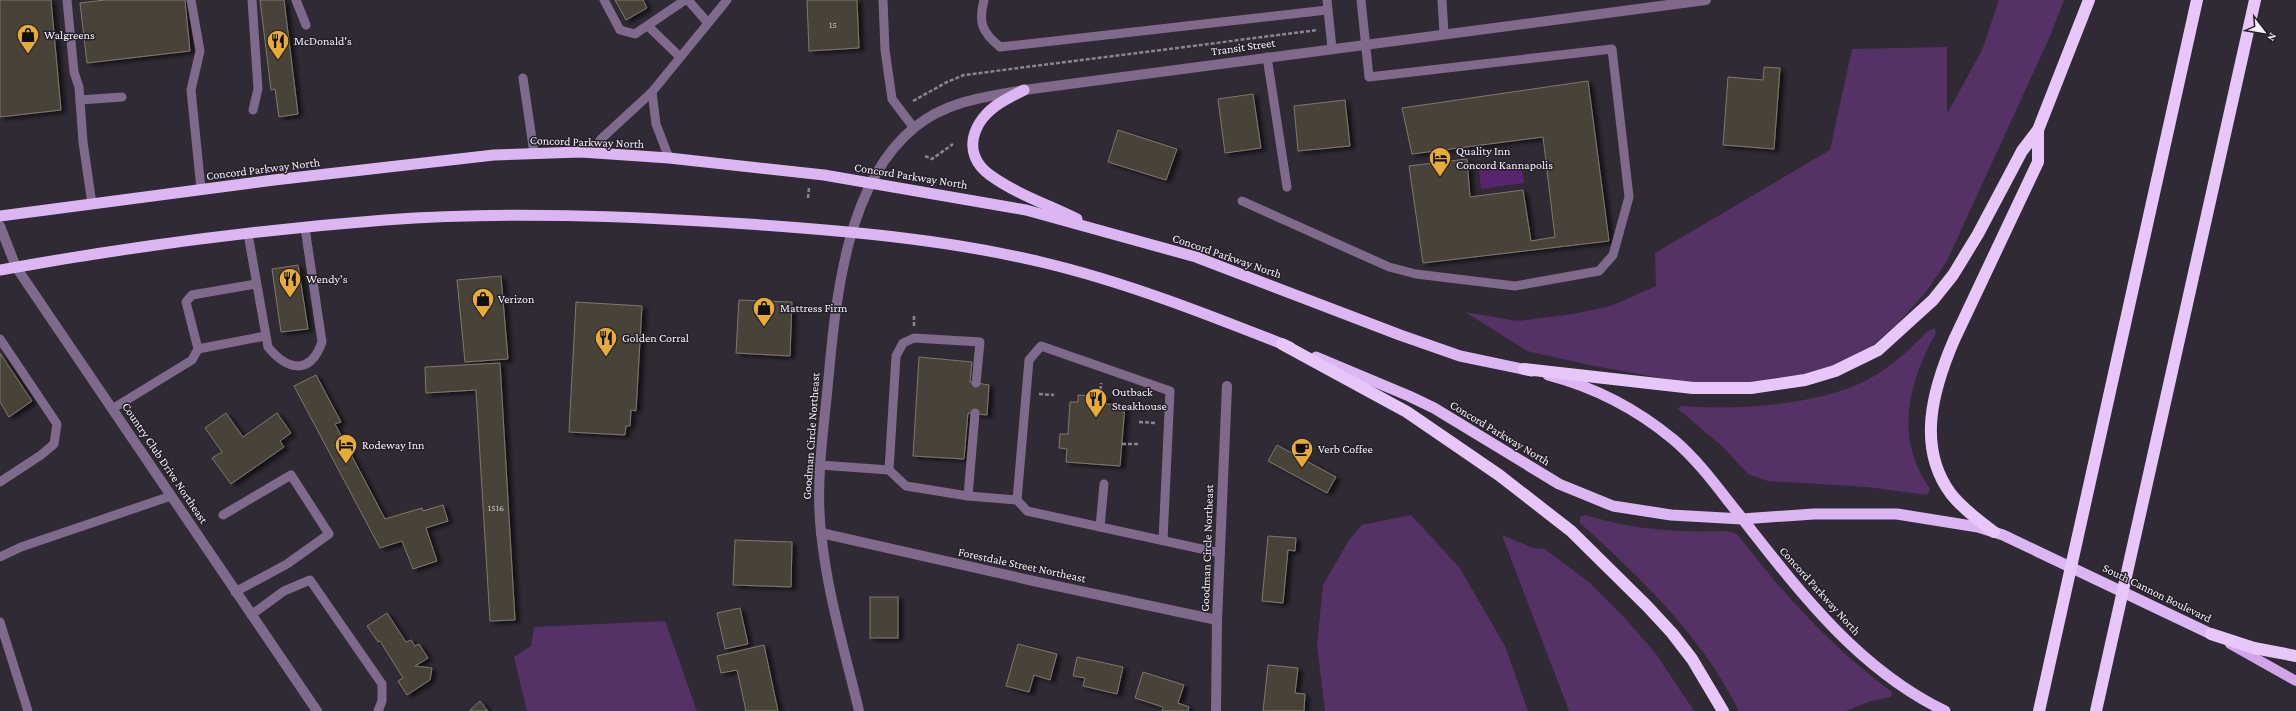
<svg xmlns="http://www.w3.org/2000/svg" width="2296" height="711" font-family="'Crimson Pro',serif">
  <style>
    .green { fill: #543265 }
    .water { fill: #57256e }
    .building { fill: #494237; stroke: #7f786c; filter: url(#shadow) }
    .lines { fill: none; stroke-linecap: round; stroke-linejoin: round }
    .path { stroke: #8a858e; stroke-width: 2.5; stroke-dasharray: 4 2; stroke-linecap: butt }
    .service { stroke: #7f6a8b; stroke-width: 9 }
    .minor { stroke: #7f6a8b; stroke-width: 10 }
    .primary { stroke: #d2a5eb; stroke-width: 10 }
    .trunk { stroke: #dcb6f2; stroke-width: 11 }
    .motorway { stroke: #e7c7fa; stroke-width: 12 }
    .labels { text-anchor: middle; dominant-baseline: central; stroke-width: 3; stroke-linejoin: round; paint-order: stroke }
    .number-label { font-size: 10px; fill: #c9c4c7 }
    .poi-label { font-size: 12px; fill: #f4f0f7; stroke: #26202a; text-anchor: start }
    .street-label { font-size: 12px; fill: #f4f0f7; stroke: #26202a }
  </style>
  <defs>
    <filter id="shadow"><feDropShadow dx="4.5" dy="2.5" stdDeviation="2" flood-color="#0009"/></filter>
  </defs>
  <rect width="100%" height="100%" fill="#302a34"/>
  <g class="green">
    <polygon points="1999,0 2064,0 2051,34 1947,261 1926,292 1897,324 1866,351 1842,367 1791,383 1700,385 1589,365 1527,351 1465,312 1517,321 1573,314 1611,306 1656,286 1655,253 1830,150 1852,49 1947,47 1947,114 1982,50"/>
    <path d="M1935 328 1936 333C1908 383 1894 438 1930 489L1927 495 1868 487 1768 481 1748 474 1722 446 1678 409 1680 406C1737 410 1818 406 1869 379 1891 367 1910 349 1928 331Z"/>
    <polygon points="1411,515 1459,567 1505,646 1528,711 1325,711 1317,644 1323,585 1349,540 1362,525"/>
    <path d="M1585 515C1631 529 1676 533 1724 531L1732 532 1738 535C1783 594 1832 648 1892 692L1891 697 1871 701 1846 711H1739C1702 636 1641 578 1580 523V517Z"/>
    <polygon points="1502,535 1533,548 1545,549 1590,583 1624,617 1656,654 1694,711 1569,711"/>
    <polygon points="665,621 697,711 527,711 514,657 531,646 534,627"/>
  </g>
  <polygon class="water" points="1521,163 1524,183 1481,189 1479,169"/>
  <g class="building">
    <polygon points="0,0 51,0 61,110 0,117"/>
    <polygon points="105,0 185,0 190,51 87,63 80,3"/>
    <polygon points="260,0 284,0 298,114 279,117 275,89 271,90"/>
    <polygon points="615,0 643,0 647,8 626,20"/>
    <polygon points="807,0 857,0 859,48 809,51"/>
    <polygon points="1764,67 1780,68 1774,149 1723,145 1728,77 1763,80"/>
    <polygon points="1588,81 1609,241 1423,263 1409,166 1467,159 1470,197 1523,190 1531,241 1555,237 1543,137 1412,154 1402,108"/>
    <polygon points="1253,94 1261,148 1225,153 1218,99"/>
    <polygon points="1345,100 1350,146 1298,151 1294,106"/>
    <polygon points="1118,130 1177,149 1166,180 1108,162"/>
    <polygon points="298,265 308,329 281,332 272,269"/>
    <polygon points="501,276 508,359 465,362 457,280"/>
    <polygon points="739,300 792,302 790,356 736,353"/>
    <polygon points="576,302 642,306 636,411 631,410 630,426 626,426 625,435 569,432"/>
    <polygon points="0,353 32,401 9,417 0,402"/>
    <polygon points="919,357 972,362 970,382 989,385 987,415 968,413 964,459 913,456"/>
    <polygon points="500,363 515,620 490,621 476,390 426,393 425,367"/>
    <polygon points="316,375 341,422 335,424 385,519 422,508 423,511 443,505 448,521 426,528 437,561 413,569 402,541 380,548 294,386"/>
    <polygon points="1078,395 1107,397 1106,404 1125,405 1120,466 1066,462 1067,449 1059,448 1060,434 1068,434 1070,402 1078,402"/>
    <polygon points="226,413 243,437 277,413 291,433 280,441 284,447 231,484 212,458 222,452 205,428"/>
    <polygon points="1277,445 1336,477 1327,493 1268,461"/>
    <polygon points="1268,536 1296,538 1295,551 1288,550 1283,603 1262,601"/>
    <polygon points="735,540 792,542 791,587 733,585"/>
    <rect x="870" y="597" width="28" height="41"/>
    <polygon points="740,608 748,644 725,649 717,613"/>
    <polygon points="387,613 406,642 411,640 415,646 419,644 428,658 415,666 432,668 430,680 407,695 398,681 403,678 380,641 378,642 367,626"/>
    <polygon points="1018,644 1057,654 1050,680 1034,675 1029,692 1006,686"/>
    <polygon points="764,645 778,711 746,711 737,670 721,673 717,656"/>
    <polygon points="1077,657 1123,667 1117,694 1083,686 1085,678 1073,676"/>
    <polygon points="1268,665 1298,668 1295,693 1305,694 1304,711 1263,711"/>
    <polygon points="1143,672 1184,685 1178,703 1189,707 1188,711 1162,711 1163,707 1135,698"/>
    <polygon points="480,701 488,711 469,711"/>
  </g>
  <g class="lines">
    <g class="path">
      <polyline points="913,101 947,82 964,75 1318,30"/>
      <polyline points="925,156 932,159 953,144"/>
      <polyline points="808,198 809,188"/>
      <polyline points="914,326 914,316"/>
      <polyline points="1039,394 1054,395"/>
      <polyline points="1100,396 1101,383"/>
      <polyline points="1139,422 1156,423"/>
      <polyline points="1122,444 1138,444"/>
    </g>
    <g class="service">
      <polyline points="67,0 74,72 79,87 83,142 92,204"/>
      <polyline points="191,0 200,51 191,90 201,189"/>
      <polyline points="252,0 258,89 253,110"/>
      <polyline points="296,0 306,25"/>
      <polyline points="604,0 620,30 635,34 685,0"/>
      <polyline points="688,0 708,23"/>
      <polyline points="883,0 885,50 892,99 914,128"/>
      <path d="M984 0C978 23 982 32 1000 47L1327 10"/>
      <polyline points="1327,0 1332,48"/>
      <polyline points="1442,0 1444,34"/>
      <polyline points="648,26 680,57"/>
      <polyline points="1267,57 1287,187"/>
      <polyline points="523,78 534,153"/>
      <polyline points="652,92 656,124 669,158"/>
      <polyline points="80,100 122,97"/>
      <polyline points="595,153 596,147 601,139 652,92 727,0"/>
      <polyline points="1242,201 1389,267 1416,274 1515,286 1599,271 1613,255 1629,197 1612,49 1369,77 1361,0"/>
      <path d="M248 234 268 347C287 370 310 376 322 342L305 228"/>
      <polyline points="0,339 57,424 54,444 41,455 0,482"/>
      <polyline points="198,349 265,336"/>
      <polyline points="112,409 192,360 198,349 186,302 192,295 256,284"/>
      <polyline points="820,465 889,470 896,356 903,343 914,338 980,342 976,383"/>
      <polyline points="889,470 906,486 968,496 1017,500"/>
      <polyline points="968,496 975,413"/>
      <polyline points="223,515 291,475 329,534 287,564 235,592"/>
      <polyline points="1100,527 1104,484"/>
      <polyline points="1163,540 1170,391 1041,346 1029,360 1017,500 1027,511 1220,553"/>
      <polyline points="0,557 21,547 171,496"/>
      <polyline points="251,615 284,591 310,580 382,684 382,701 378,711"/>
      <polyline points="0,622 28,711"/>
    </g>
    <g class="minor">
      <polyline points="0,226 16,267 317,711"/>
      <polyline points="821,533 1038,582 1217,620"/>
      <path d="M859 711C845 652 827 593 821 532 816 486 822 441 827 394 835 309 843 185 915 127 947 101 985 97 1024 90L1706 0"/>
      <polyline points="1216,711 1217,620 1227,386"/>
    </g>
    <polyline class="primary" points="2230,644 2296,681"/>
    <g class="trunk">
      <path d="M1024 90C1016 94 1008 98 1000 103 973 120 960 153 990 175 1016 194 1049 205 1077 219"/>
      <polyline points="0,216 274,180 494,155 581,152 669,158 824,175 1026,210 1196,257 1400,335 1460,356 1532,371"/>
      <path d="M0 270C127 247 256 230 385 220 506 211 627 216 748 224 846 231 945 239 1041 262 1126 282 1209 315 1290 347"/>
      <polyline points="1316,357 1409,396 1434,408 1559,484 1613,506 1671,515 1742,519 1814,514 1897,514 1978,527 2003,535 2211,634"/>
      <path d="M1548 375C1594 387 1638 410 1674 440 1702 464 1722 494 1745 522 1802 595 1860 670 1945 711"/>
    </g>
    <g class="motorway">
      <polyline points="1282,344 1407,412 1499,475 1571,531 1647,606 1672,633 1692,659 1723,711"/>
      <polyline points="1524,369 1693,388 1751,388 1805,380 1835,371 1878,350 1933,300 1953,275 1978,234 2022,151 2038,130 2089,0"/>
      <path d="M1994 532C1979 521 1963 509 1951 494 1916 447 1933 389 1954 340L2038 162V130"/>
      <polyline points="2211,634 2254,648 2296,656"/>
      <polyline points="2039,711 2197,0"/>
      <polyline points="2096,711 2255,0"/>
    </g>
  </g>
  <defs>
    <g id="shop-pin" transform="scale(1.15)"><path d="M0 17L-7.5 6A9.5 9.5 0 1 1 7.5 6Z" fill="#e7ac36" stroke="#26202a"/><path d="M-5-2.5h2.3a2.7 3.5 0 0 1 5.4 0H5L5.5 6h-11ZM-1.5-2.5h3a1.5 2.3 0 0 0-3 0Z" fill="#111"/></g>
    <g id="restaurant-pin" transform="scale(1.15)"><path d="M0 17L-7.5 6A9.5 9.5 0 1 1 7.5 6Z" fill="#e7ac36" stroke="#26202a"/><path d="M-5-6h1v4h1v-4h1v4h1v-4h1v5L-1.5 .5V6h-2V.5L-5-1ZM5-6V6H3V1.5H1.5Q1.5-4 5-6Z" fill="#111"/></g>
    <g id="hotel-pin" transform="scale(1.15)"><path d="M0 17L-7.5 6A9.5 9.5 0 1 1 7.5 6Z" fill="#e7ac36" stroke="#26202a"/><path d="M-6-4.5h1.5V1H6V5H4.5V3h-9V5H-6ZM-4 0a1.8 1.8 0 1 1 3.6 0ZM.5 0V-2.5h3Q6-2.5 6 0Z" fill="#111"/></g>
    <g id="cafe-pin" transform="scale(1.15)"><path d="M0 17L-7.5 6A9.5 9.5 0 1 1 7.5 6Z" fill="#e7ac36" stroke="#26202a"/><path d="M-5.5-4.5H6V0H3Q3 3.5 0 3.5H-2.5Q-5.5 3.5-5.5 0ZM3-3.2v2h1.7v-2ZM-6 4.5H4V6H-6Z" fill="#111"/></g>
  </defs>
  <g fill-rule="evenodd">
    <use href="#shop-pin" x="28" y="35"/>
    <use href="#restaurant-pin" x="278" y="41"/>
    <use href="#hotel-pin" x="1440" y="158"/>
    <use href="#restaurant-pin" x="290" y="279"/>
    <use href="#shop-pin" x="483" y="299"/>
    <use href="#shop-pin" x="764" y="308"/>
    <use href="#restaurant-pin" x="606" y="338"/>
    <use href="#restaurant-pin" x="1096" y="399"/>
    <use href="#hotel-pin" x="346" y="445"/>
    <use href="#cafe-pin" x="1302" y="449"/>
  </g>
  <g class="labels">
    <g class="number-label">
      <text x="833" y="24">15</text>
      <text x="496" y="507">1516</text>
    </g>
    <g class="poi-label">
      <text x="44" y="35">Walgreens</text>
      <text x="294" y="41">McDonald's</text>
      <text x="1456" y="151">Quality Inn<tspan x="1456" dy="14">Concord Kannapolis</tspan></text>
      <text x="306" y="279">Wendy's</text>
      <text x="498" y="299">Verizon</text>
      <text x="780" y="308">Mattress Firm</text>
      <text x="622" y="338">Golden Corral</text>
      <text x="1112" y="392">Outback<tspan x="1112" dy="14">Steakhouse</tspan></text>
      <text x="362" y="445">Rodeway Inn</text>
      <text x="1318" y="449">Verb Coffee</text>
    </g>
    <g class="street-label">
      <text transform="translate(1243 47) rotate(-8)">Transit Street</text>
      <text transform="translate(587 142) rotate(2)">Concord Parkway North</text>
      <text transform="translate(263 169) rotate(-7)">Concord Parkway North</text>
      <text transform="translate(911 176) rotate(9)">Concord Parkway North</text>
      <text transform="translate(1227 256) rotate(19)">Concord Parkway North</text>
      <text transform="translate(1500 433) rotate(31)">Concord Parkway North</text>
      <text transform="translate(811 436) rotate(-86)">Goodman Circle Northeast</text>
      <text transform="translate(165 463) rotate(56)">Country Club Drive Northeast</text>
      <text transform="translate(1207 548) rotate(-88)">Goodman Circle Northeast</text>
      <text transform="translate(1022 565) rotate(12)">Forestdale Street Northeast</text>
      <text transform="translate(1820 591) rotate(48)">Concord Parkway North</text>
      <text transform="translate(2157 593) rotate(26)">South Cannon Boulevard</text>
    </g>
  </g>
  <g transform="translate(2264 32) rotate(121)" stroke="#26202a" stroke-width="3" paint-order="stroke">
  <path d="M0-3L7 15L0 10L-7 15Z" fill="#f4f0f7"/>
  <text y="-6" font-size="11" font-weight="bold" text-anchor="middle" fill="#f4f0f7">N</text>
  </g>
</svg>
